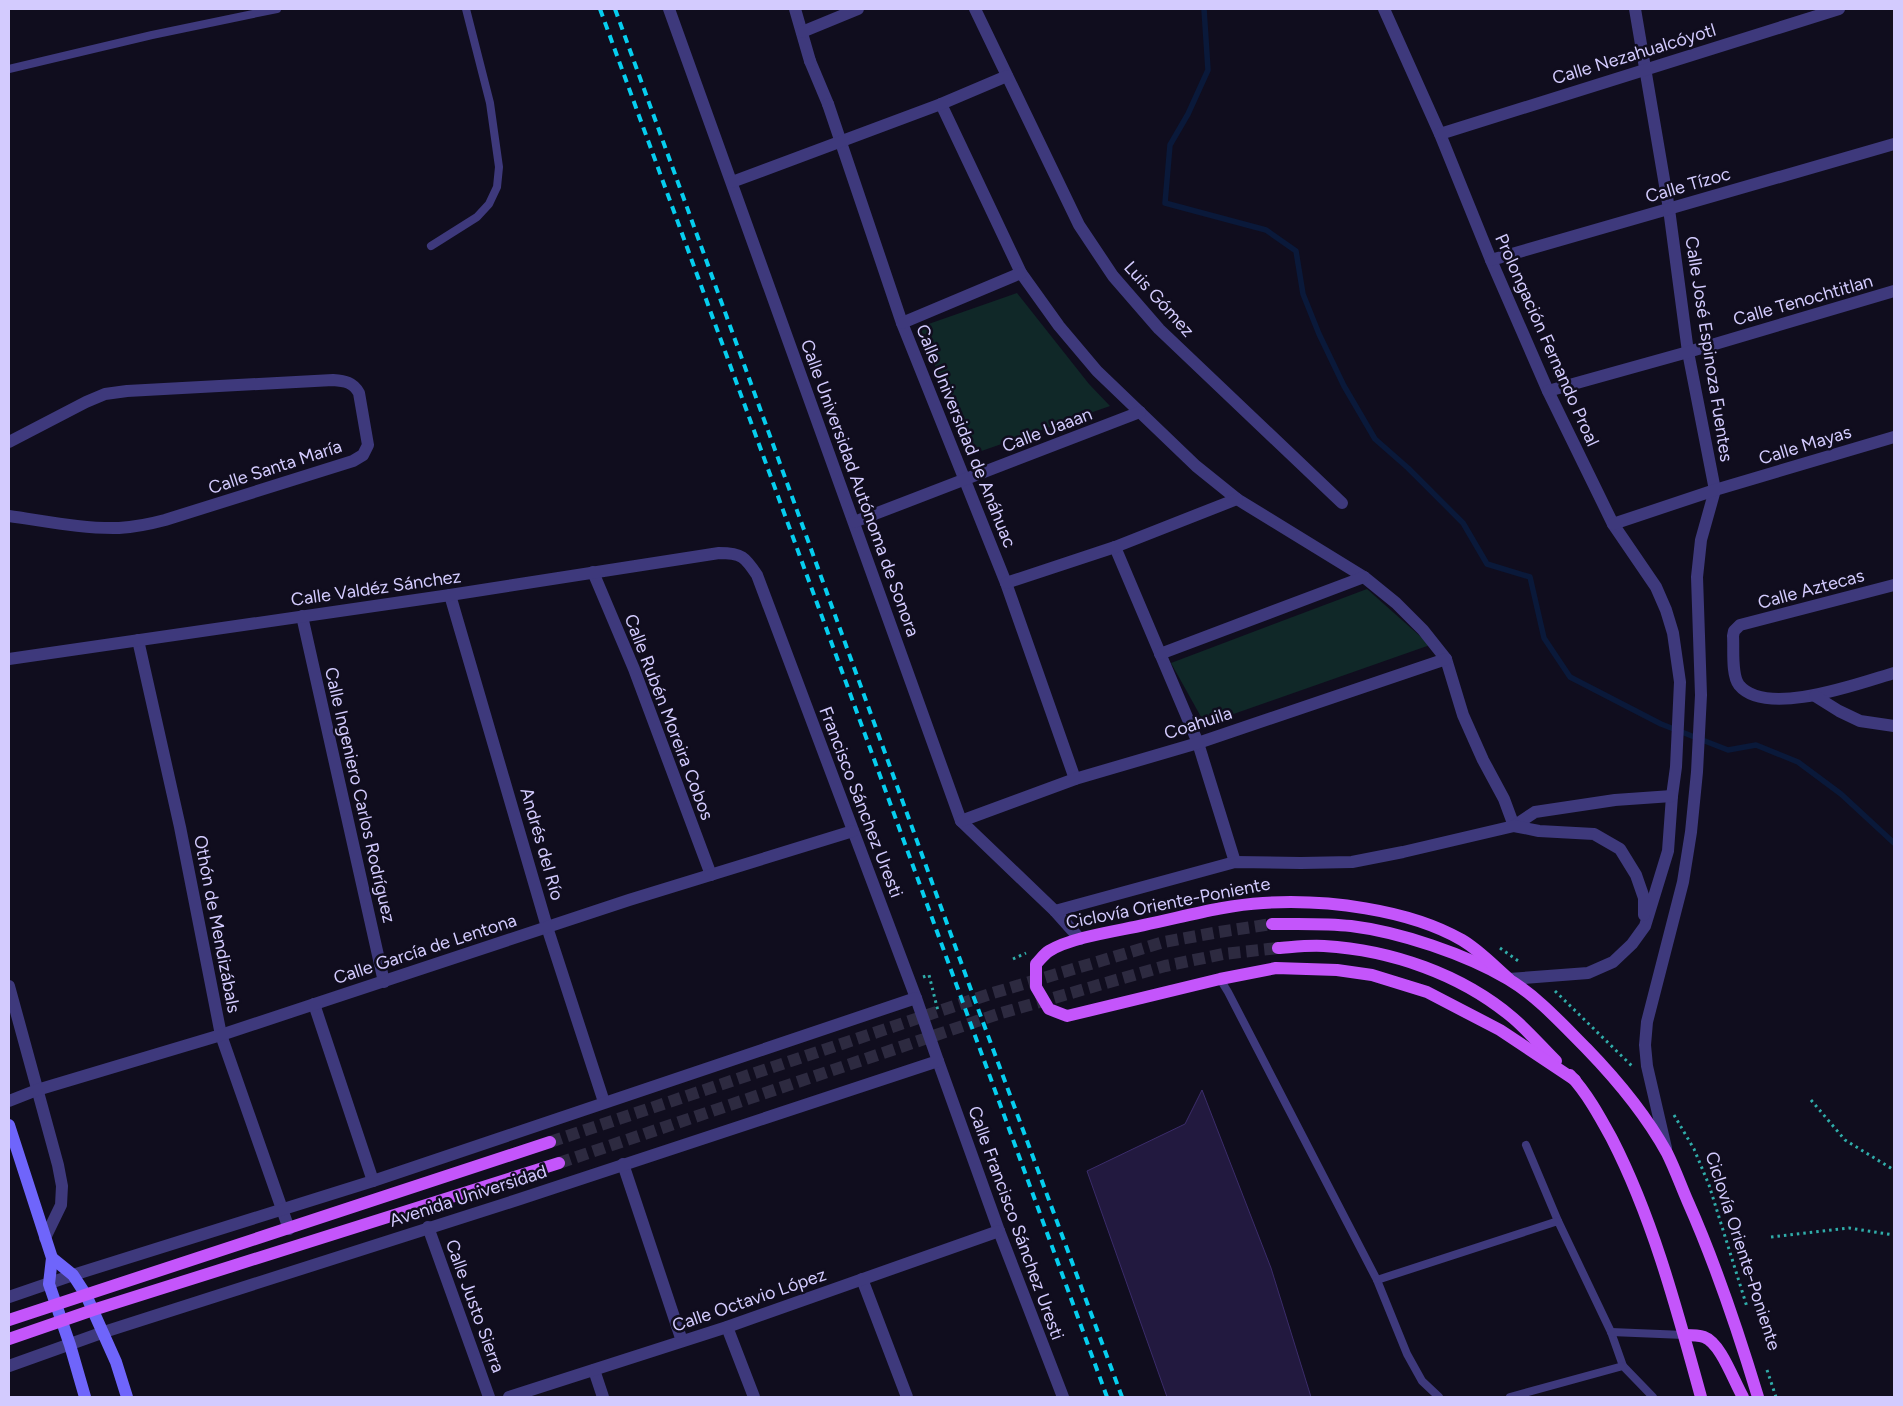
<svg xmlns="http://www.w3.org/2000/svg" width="1903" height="1406" font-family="Figtree,sans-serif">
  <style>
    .green { fill: #102828 }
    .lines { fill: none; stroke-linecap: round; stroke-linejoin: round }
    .stream { stroke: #0a193a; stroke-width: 5.5 }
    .building { fill: #22193f; stroke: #3b2c6a }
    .primary-tunnel { stroke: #2d2a40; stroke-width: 12; stroke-dasharray: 12 6; stroke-linecap: butt }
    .path { stroke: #30adaa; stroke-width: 3; stroke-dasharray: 2.5 4; stroke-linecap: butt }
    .service { stroke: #3e397c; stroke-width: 8 }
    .pedestrian { stroke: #3e397c; stroke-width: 12 }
    .minor { stroke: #3e397c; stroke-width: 12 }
    .tertiary { stroke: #3e397c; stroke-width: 12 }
    .secondary { stroke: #6f65fb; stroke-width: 12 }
    .primary { stroke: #c455fb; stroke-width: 12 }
    .rail { stroke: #06ceef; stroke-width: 4; stroke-dasharray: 8 6; stroke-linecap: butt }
    .labels { text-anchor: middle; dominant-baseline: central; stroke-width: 5; stroke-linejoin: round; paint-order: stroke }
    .street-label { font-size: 18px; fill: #d3cbfe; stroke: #100d1e }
  </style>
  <rect width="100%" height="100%" fill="#100d1e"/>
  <g class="green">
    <polygon points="1017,293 1089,384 1110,406 970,455 920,327"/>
    <polygon points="1367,589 1430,645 1205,724 1171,663"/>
  </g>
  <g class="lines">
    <polyline class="stream" points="1204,9 1208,70 1188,114 1170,145 1165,203 1266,230 1296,251 1303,294 1319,334 1344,386 1375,439 1408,468 1463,523 1487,564 1530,577 1544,638 1570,677 1661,724 1728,750 1756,745 1798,762 1841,794 1894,843"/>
  </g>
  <polygon class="building" points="1202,1090 1271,1268 1311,1397 1167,1397 1087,1171 1185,1124"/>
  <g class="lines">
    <g class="primary-tunnel">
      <polyline points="550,1142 993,993 1164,942 1219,932 1272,924"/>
      <polyline points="559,1163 998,1014 1165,966 1223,954 1278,948"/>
    </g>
    <g class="path">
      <polyline points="1500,948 1521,963"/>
      <polyline points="1013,959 1026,953"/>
      <polyline points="923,977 929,975 938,1011"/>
      <polyline points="1555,991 1633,1067"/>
      <polyline points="1811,1100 1845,1140 1894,1170"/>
      <polyline points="1674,1115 1694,1149 1709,1185 1747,1307"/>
      <polyline points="1771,1237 1849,1228 1894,1235"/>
      <polyline points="1767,1370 1776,1397"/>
    </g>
    <g class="service">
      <polyline points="9,69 152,35 277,9"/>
      <polyline points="431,246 477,217 489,204 497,187 499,167 490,103 466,9"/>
      <polyline points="1220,979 1228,992 1377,1280 1407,1354 1422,1381 1439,1397"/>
      <polyline points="1526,1145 1558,1221"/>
      <polyline points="1377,1280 1558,1221 1611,1332 1623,1366"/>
      <polyline points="1611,1332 1684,1335"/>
      <polyline points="1510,1397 1623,1366 1653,1397"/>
    </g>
    <polyline class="pedestrian" points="810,61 828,104"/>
    <g class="minor">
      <polyline points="669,9 961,821 1055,911 1080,939"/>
      <polyline points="795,9 810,61"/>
      <polyline points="975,9 1079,225 1113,276 1159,329 1342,503"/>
      <polyline points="1384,9 1440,134 1491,260 1548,391 1613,524 1656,587 1666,610 1673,633 1680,682 1676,767 1672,796 1668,851 1645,926 1632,944 1613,962 1588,973 1509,979"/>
      <polyline points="1635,9 1669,209 1688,352 1715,490 1701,540 1697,577 1701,695 1697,772 1691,832 1683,882 1647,1022 1645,1045 1647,1066 1666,1148"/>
      <polyline points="802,32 858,9"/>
      <polyline points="828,104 902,323 1006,583 1075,779"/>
      <polyline points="941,104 1021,273 1059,326 1097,371 1196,466 1237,499 1364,577 1396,603 1423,630 1446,659 1463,715 1483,760 1504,799 1514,826"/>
      <polyline points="1440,134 1839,9"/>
      <polyline points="732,182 941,104 1007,76"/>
      <polyline points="1491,260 1894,144"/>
      <polyline points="902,323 1021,273"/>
      <polyline points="1548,391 1688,352 1894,291"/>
      <path d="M9 442 86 402 105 394 127 391 333 380C345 381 353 382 359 393L368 445 363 455 353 461 165 520C150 524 135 527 119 528 83 529 45 521 9 516"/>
      <polyline points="854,522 1140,412"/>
      <polyline points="1613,524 1715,490 1894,437"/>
      <polyline points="1115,547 1198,743 1235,862"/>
      <polyline points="593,572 634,669 711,875"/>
      <polyline points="1006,583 1115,547 1237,499"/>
      <path d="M1894 585 1740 625 1734 631 1733 636C1734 648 1731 675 1739 685 1766 718 1860 683 1894 673"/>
      <polyline points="450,595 547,927 604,1102"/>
      <polyline points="302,616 384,982"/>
      <polyline points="138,640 180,827 221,1035 289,1229"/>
      <polyline points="1160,654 1364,577"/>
      <path d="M9 659 450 595 719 553C742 553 745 557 757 575L916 998"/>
      <polyline points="1815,696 1839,711 1860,721 1894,726"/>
      <polyline points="961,821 1075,779 1198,743 1446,659"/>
      <polyline points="1514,826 1535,812 1615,800 1672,796"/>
      <polyline points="1055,911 1235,862 1301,863 1352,862 1403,852 1514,826 1539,831 1594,834 1620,849 1636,875 1644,898 1644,915"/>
      <polyline points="9,986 58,1165 62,1186 61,1205 45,1238"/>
      <polyline points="314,1004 373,1181"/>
      <polyline points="938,1061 999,1231 1063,1397"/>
      <polyline points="9,1101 37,1090 221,1035 629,900 853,831"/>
      <polyline points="623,1164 682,1341"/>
      <polyline points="428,1227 489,1397"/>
      <polyline points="862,1279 907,1397"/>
      <polyline points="727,1327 754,1397"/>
      <polyline points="594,1370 603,1397"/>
      <polyline points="509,1397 727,1327 999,1231"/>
    </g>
    <polyline class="tertiary" points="9,1297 73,1275 373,1181 916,998 938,1061 520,1199 104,1332 9,1366"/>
    <g class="secondary">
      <polyline points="9,1125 52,1258 49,1284 70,1345 85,1397"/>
      <polyline points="52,1258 73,1275 86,1295 116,1362 127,1397"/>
    </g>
    <g class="primary">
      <path d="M1272 924C1298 924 1325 923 1351 926 1400 932 1465 954 1508 979 1537 996 1563 1025 1587 1049 1617 1080 1646 1115 1667 1153 1675 1169 1681 1186 1688 1202 1716 1265 1738 1331 1758 1397"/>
      <path d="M1278 948C1293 947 1309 945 1324 946 1391 950 1461 974 1513 1018 1528 1031 1542 1047 1556 1061"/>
      <path d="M1509 979C1494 966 1479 950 1462 940 1408 909 1325 899 1263 903 1224 905 1183 917 1144 925 1117 931 1072 937 1049 951 1044 954 1040 960 1036 964V987L1049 1009 1067 1016 1220 979 1276 968 1337 970 1372 975 1427 992 1500 1030 1575 1080"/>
      <path d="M1570 1075C1587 1093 1600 1117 1612 1139 1653 1219 1677 1310 1701 1397"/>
      <polyline points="9,1320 550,1142"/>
      <path d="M1684 1335C1690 1335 1698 1335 1704 1337 1721 1343 1734 1382 1743 1397"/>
      <polyline points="9,1339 93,1310 559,1163"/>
    </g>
    <g class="rail">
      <polyline points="600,9 1107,1397"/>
      <polyline points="615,9 970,987 1122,1397"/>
    </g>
  </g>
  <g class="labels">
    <g class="street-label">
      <text transform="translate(1634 54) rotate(-17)">Calle Nezahualcóyotl</text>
      <text transform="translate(1688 185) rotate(-16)">Calle Tízoc</text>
      <text transform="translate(1159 299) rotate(48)">Luis Gómez</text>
      <text transform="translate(1803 300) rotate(-16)">Calle Tenochtitlan</text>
      <text transform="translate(1547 340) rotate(66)">Prolongación Fernando Proal</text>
      <text transform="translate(1709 349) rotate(81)">Calle José Espinoza Fuentes</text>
      <text transform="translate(1047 430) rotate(-21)">Calle Uaaan</text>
      <text transform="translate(966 436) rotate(68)">Calle Universidad de Anáhuac</text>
      <text transform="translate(1805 445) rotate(-17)">Calle Mayas</text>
      <text transform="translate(275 467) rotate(-18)">Calle Santa María</text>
      <text transform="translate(860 488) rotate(70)">Calle Universidad Autónoma de Sonora</text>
      <text transform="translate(376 588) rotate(-8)">Calle Valdéz Sánchez</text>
      <text transform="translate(1811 589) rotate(-15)">Calle Aztecas</text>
      <text transform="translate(669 717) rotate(69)">Calle Rubén Moreira Cobos</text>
      <text transform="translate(1198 723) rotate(-18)">Coahuila</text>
      <text transform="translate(360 795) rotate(77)">Calle Ingeniero Carlos Rodríguez</text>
      <text transform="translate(861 802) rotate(69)">Francisco Sánchez Uresti</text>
      <text transform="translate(542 844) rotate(74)">Andrés del Río</text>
      <text transform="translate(1168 903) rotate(-11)">Ciclovía Oriente-Poniente</text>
      <text transform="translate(217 924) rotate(79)">Othón de Mendizábals</text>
      <text transform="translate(425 949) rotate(-18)">Calle García de Lentona</text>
      <text transform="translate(468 1196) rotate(-18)">Avenida Universidad</text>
      <text transform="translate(1016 1223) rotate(70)">Calle Francisco Sánchez Uresti</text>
      <text transform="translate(1743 1251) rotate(72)">Ciclovía Oriente-Poniente</text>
      <text transform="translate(749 1300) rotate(-19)">Calle Octavio López</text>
      <text transform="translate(475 1306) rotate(70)">Calle Justo Sierra</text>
    </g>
  </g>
  <rect width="1903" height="1406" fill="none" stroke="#d3cbfe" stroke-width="20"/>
</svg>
